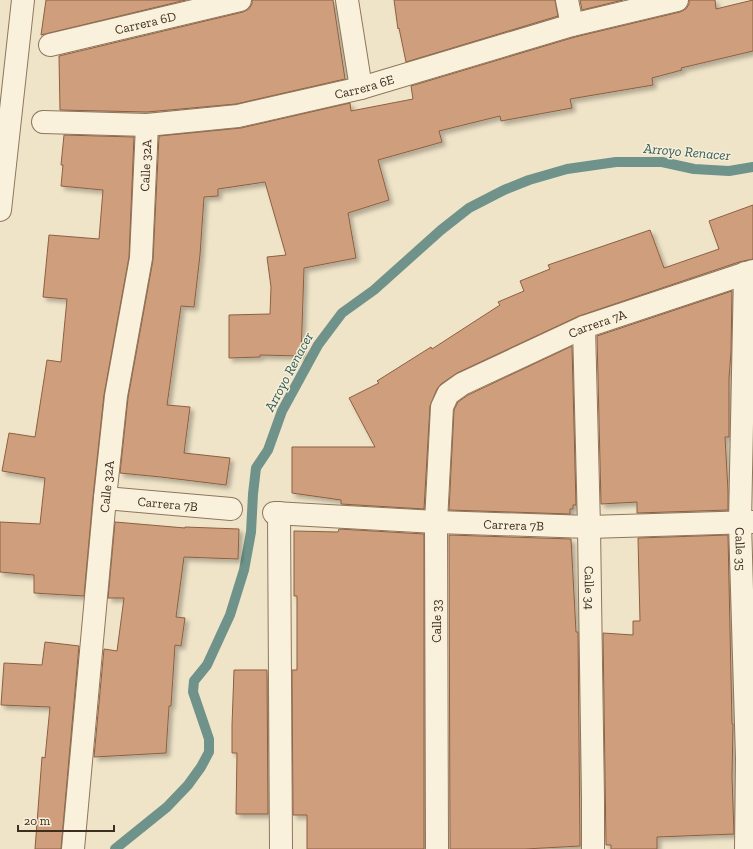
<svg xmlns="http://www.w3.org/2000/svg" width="753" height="849" font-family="'Zilla Slab',serif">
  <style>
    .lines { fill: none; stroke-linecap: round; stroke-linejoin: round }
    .stream { stroke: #6f938a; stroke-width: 10 }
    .building { fill: #cf9f7d; stroke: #8d5f41; filter: url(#shadow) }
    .minor-casing { stroke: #8d765c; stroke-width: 24 }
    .minor { stroke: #faf1dc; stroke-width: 22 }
    .labels { text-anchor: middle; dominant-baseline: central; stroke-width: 3; stroke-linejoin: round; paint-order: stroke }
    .street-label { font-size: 13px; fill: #3d2e20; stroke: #f7eed8 }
    .water-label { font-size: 14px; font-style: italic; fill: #2f5d5a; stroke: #f7eed8 }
  </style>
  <defs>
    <filter id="shadow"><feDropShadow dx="3.5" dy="3.5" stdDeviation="2" flood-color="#0004"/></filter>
  </defs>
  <rect width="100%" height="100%" fill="#f0e4c8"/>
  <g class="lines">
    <polyline class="stream" points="115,849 167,807 188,785 201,767 209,752 209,739 193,692 194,681 207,665 230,615 244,570 251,532 253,494 256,468 268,450 282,411 318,345 342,313 374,290 441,230 469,208 504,190 529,180 567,169 616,162 662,162 694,169 729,171 753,167"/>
  </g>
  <g class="building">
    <polygon points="46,0 186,0 41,35"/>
    <polygon points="252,0 333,0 345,79 236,104 147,112 60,110 59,56 243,12 249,9 252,4"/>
    <polygon points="394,0 555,0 558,16 406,62 399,28 398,29"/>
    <polygon points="580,0 623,0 582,10"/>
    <polygon points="689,0 715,0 716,9 753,0 753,51 681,68 682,70 652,78 653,85 570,99 572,108 501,121 500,116 439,131 442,142 378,160 389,200 348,213 356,258 304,268 301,356 260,355 260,357 229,358 229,315 270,314 271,287 267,257 286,255 265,182 218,189 218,196 204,197 200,255 194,307 181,306 167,405 190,407 184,453 230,458 226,485 161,477 120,473 128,398 153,260 159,136 241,128 350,103 351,111 413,99 411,86 575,37 680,12 686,9 689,4"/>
    <polygon points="64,135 134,137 129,257 104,395 93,497 84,596 34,593 34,575 0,572 0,522 40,524 45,478 2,471 9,433 35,437 47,360 61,362 67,299 43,297 49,235 99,239 103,190 61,186 63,165 61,165"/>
    <polygon points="753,205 753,259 739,262 579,316 457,373 441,384 437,389 430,406 424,509 341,504 341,500 292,493 292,447 375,447 349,398 379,383 377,381 431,347 432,349 500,305 498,302 524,291 520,281 550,269 548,265 650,230 664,268 719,249 709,221"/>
    <polygon points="732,291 731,352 729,378 729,437 725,437 728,491 728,510 637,513 637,502 601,504 597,336"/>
    <polygon points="572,346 576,505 573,505 573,509 570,509 570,514 449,510 454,410 458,402 468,395"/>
    <polygon points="115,522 185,528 185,527 239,529 238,559 184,557 176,617 185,618 181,646 175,645 171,706 169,706 166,753 94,757 104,649 117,651 124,598 108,598"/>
    <polygon points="339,529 424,534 424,849 307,849 307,815 293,815 292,670 297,670 297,596 294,596 294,531 338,532"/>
    <polygon points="449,535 571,539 576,632 578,632 580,846 525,849 450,849"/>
    <polygon points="728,535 732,724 733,724 732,777 734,834 657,837 657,849 611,849 611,845 606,845 603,633 633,635 633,621 640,621 638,538"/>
    <polygon points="45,642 79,646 61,849 35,849 42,757 45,758 50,707 1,705 4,663 42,665"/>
    <polygon points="234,670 267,670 268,814 236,814 237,753 232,753 232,725"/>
  </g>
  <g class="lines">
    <g class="minor-casing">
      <g id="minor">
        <polyline points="347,0 361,88"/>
        <polyline points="567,0 572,25"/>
        <path id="s1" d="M50 45 240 0"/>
        <path id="s2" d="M43 122 147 125 238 116 361 88 572 25 677 0"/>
        <polyline points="0,210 23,0"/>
        <path id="s3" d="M745 273 740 523 747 758 746 849"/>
        <path id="s4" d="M584 327 589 527 593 800V849"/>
        <path id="s5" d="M105 498 231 509"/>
        <path id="s6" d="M274 513 436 522 589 527 753 522"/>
        <polyline points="279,513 281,849"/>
        <path id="s7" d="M73 849 105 498 116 396 141 258 147 125"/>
        <path id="s8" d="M437 849 436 522 442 407 448 394 462 384 584 327 753 271"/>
      </g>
    </g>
    <use href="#minor" class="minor"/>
  </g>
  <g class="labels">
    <g class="street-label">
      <text stroke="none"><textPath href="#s1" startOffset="98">Carrera 6D</textPath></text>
      <text stroke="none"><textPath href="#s2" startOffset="325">Carrera 6E</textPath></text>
      <text stroke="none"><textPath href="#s7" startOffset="688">Calle 32A</textPath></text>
      <text stroke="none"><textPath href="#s8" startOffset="622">Carrera 7A</textPath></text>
      <text stroke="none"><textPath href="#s7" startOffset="364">Calle 32A</textPath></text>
      <text stroke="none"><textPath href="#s5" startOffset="63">Carrera 7B</textPath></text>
      <text stroke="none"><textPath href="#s6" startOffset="240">Carrera 7B</textPath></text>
      <text stroke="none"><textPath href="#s3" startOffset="276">Calle 35</textPath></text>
      <text stroke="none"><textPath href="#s4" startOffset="261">Calle 34</textPath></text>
      <text transform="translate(436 621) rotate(-90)">Calle 33</text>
    </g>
    <g class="water-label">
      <text transform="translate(687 152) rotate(5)">Arroyo Renacer</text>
      <text transform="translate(289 372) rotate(-62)">Arroyo Renacer</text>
    </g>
  </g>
  <path d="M18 825v6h96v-6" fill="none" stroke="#3d2e20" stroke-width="2"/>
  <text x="24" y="825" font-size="12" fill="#3d2e20" stroke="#f7eed8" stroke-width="3" paint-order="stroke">20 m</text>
</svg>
